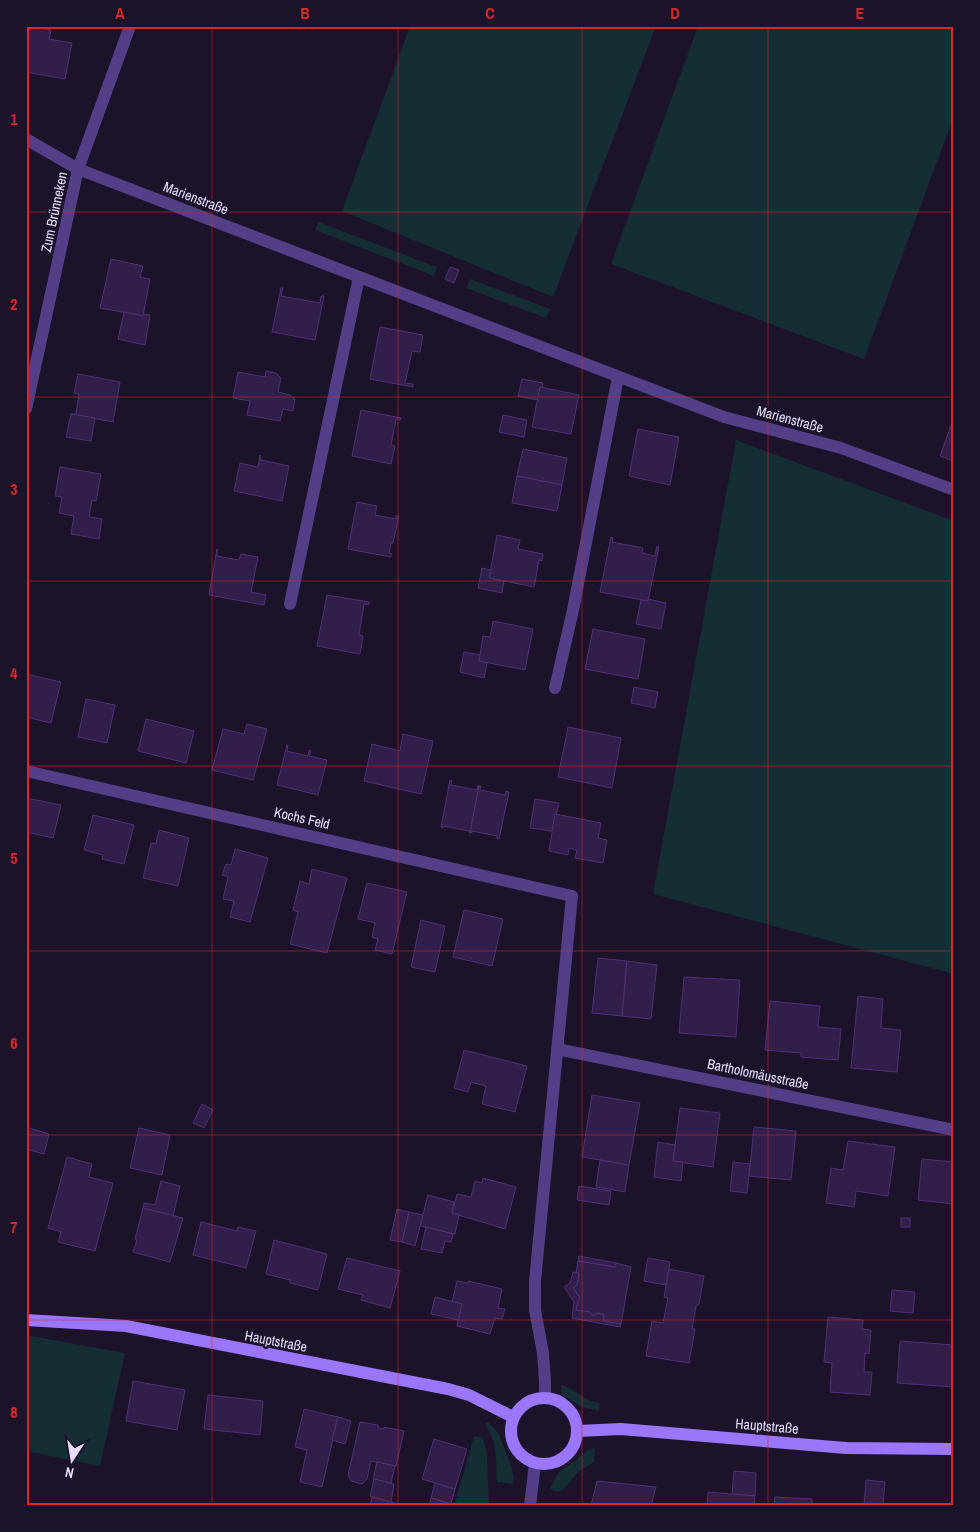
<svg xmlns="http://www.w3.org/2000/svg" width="980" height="1532" font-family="'Archivo Narrow',sans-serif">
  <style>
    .green { fill: #152d34 }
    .building { fill: #321e4a; stroke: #4f3175 }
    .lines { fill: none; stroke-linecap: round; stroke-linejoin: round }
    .minor { stroke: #533f87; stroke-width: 12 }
    .tertiary { stroke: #533f87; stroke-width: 12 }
    .secondary { stroke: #9a76fa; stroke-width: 12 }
    .grid { fill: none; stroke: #d62828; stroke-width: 1; stroke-opacity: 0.55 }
    .labels { text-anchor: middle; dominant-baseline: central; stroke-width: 4.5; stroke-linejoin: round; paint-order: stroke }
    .street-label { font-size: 14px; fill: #e8dcfe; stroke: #1c122a }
    .neatline { fill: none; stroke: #d62828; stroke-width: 2 }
    .grid-label { font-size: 16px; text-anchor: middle; font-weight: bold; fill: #d62828 }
  </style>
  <rect width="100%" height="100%" fill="#1c122a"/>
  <g class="green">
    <polygon points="410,26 656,26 553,297 342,211"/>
    <polygon points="698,26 954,26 954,116 864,359 611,264"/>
    <polygon points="318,222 437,267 434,276 315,230"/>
    <polygon points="470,279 550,309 546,318 466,288"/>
    <polygon points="736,440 954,521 954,974 653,894"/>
    <polygon points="26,1335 125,1353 100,1466 26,1451"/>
    <path d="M561 1385C577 1389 583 1401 600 1403L599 1411 582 1407 562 1395Z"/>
    <path d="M488 1422 499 1434 512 1469 514 1477 512 1484 497 1482C496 1461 498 1443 485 1424Z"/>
    <polygon points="474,1436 483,1438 487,1454 489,1506 454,1506"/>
    <polygon points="595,1448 594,1462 578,1472 564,1489 558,1492 550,1489 556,1476 560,1471 575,1461 586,1451"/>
  </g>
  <g class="building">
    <polygon points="30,26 51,30 49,39 72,43 65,79 26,72 26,48"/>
    <polygon points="111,259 143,266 140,277 150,279 143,316 100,308"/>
    <polygon points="450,267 459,270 454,283 445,279"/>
    <polygon points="281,288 283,288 281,296 320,303 321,296 324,296 315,340 272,332"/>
    <polygon points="124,312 143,316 143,314 150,315 145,345 118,339"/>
    <polygon points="380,327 423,335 420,352 412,351 405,383 413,384 413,387 370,379"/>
    <polygon points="266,371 276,373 281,378 278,392 290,395 295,399 293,411 283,409 280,421 247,415 250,401 233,398 238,372 265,377"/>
    <polygon points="78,374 120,382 113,422 71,414 76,414 79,394 74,393"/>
    <polygon points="522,379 543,383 542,388 540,387 538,400 518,396"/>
    <polygon points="540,387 579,395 571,434 532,427"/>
    <polygon points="361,410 401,418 400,420 396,419 391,445 395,446 391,464 352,456"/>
    <polygon points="71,414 95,418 91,441 66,437"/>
    <polygon points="503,415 527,420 524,437 499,432"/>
    <polygon points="952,423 954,423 954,461 940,456"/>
    <polygon points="638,429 679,437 670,485 629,476"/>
    <polygon points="523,449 567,458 562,485 517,476"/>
    <polygon points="260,455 261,460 289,466 282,501 234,491 240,463 258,467"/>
    <polygon points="60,467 101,474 96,501 92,500 89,517 102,519 99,539 71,534 74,516 59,513 62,497 55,496"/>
    <polygon points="517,476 562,485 557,511 512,503"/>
    <polygon points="357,502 377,506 375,515 396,519 396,516 399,516 393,543 391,543 389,553 391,554 391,557 348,549"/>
    <polygon points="497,535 520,540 518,549 543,554 542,561 539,560 534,587 489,578"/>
    <polygon points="611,537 613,538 612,542 643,548 642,553 655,556 657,546 659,547 648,601 600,592"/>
    <polygon points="217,549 217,556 239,560 241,554 258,557 251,592 266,595 264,605 209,595"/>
    <polygon points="482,568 491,570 489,578 504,581 502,593 478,588"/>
    <polygon points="327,595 369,602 369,605 364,604 359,635 363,636 360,654 317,646"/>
    <polygon points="648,599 666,603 661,629 636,624 641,600 648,601"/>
    <polygon points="493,621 533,629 525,670 479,661 483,636 490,637"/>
    <polygon points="593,629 645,639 638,679 585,669"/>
    <polygon points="464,652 480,655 479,661 487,663 484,678 460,672"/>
    <polygon points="26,674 61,682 51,723 26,717"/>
    <polygon points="634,687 658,692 655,708 631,703"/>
    <polygon points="86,699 115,705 107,743 78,737"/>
    <polygon points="146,719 194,731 186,763 138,751"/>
    <polygon points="247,724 267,729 253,780 212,770 223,729 244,734"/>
    <polygon points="568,727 621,738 612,788 558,777"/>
    <polygon points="403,734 433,741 421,794 364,781 372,744 400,751"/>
    <polygon points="287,745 288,745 287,751 308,756 309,750 311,751 309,756 327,760 318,795 277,785"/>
    <polygon points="450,780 452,781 451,785 477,790 478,785 479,786 470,833 469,831 443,826 443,828 441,827"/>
    <polygon points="479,786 481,786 480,790 505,795 506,791 509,792 499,839 497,838 497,836 472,831 471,833 470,833"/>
    <polygon points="26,798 61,805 53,838 26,832"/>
    <polygon points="535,799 559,803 552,831 530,828"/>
    <polygon points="555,814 601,823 598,838 607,840 603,863 575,858 577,850 569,848 568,855 549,851"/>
    <polygon points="93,815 134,825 124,864 102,859 103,855 84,850"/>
    <polygon points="159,830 189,838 178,886 143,878 151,843 156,844"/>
    <polygon points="235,849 268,858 250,922 230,917 234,901 223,899 228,877 222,875 226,864 231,865"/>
    <polygon points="312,869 347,878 327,953 290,944 298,912 293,910 300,881 309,884"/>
    <polygon points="367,883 407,892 392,954 375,950 378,939 372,937 375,923 358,919"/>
    <polygon points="464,910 503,919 492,966 453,957"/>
    <polygon points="421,920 445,926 435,972 411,967"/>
    <polygon points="598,958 627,961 622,1016 592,1013"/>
    <polygon points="627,961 657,965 651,1019 622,1016"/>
    <polygon points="684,977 740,980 736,1037 679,1033"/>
    <polygon points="858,996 883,999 881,1028 901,1030 897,1072 851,1068"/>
    <polygon points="770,1001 820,1006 818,1027 841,1029 838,1060 801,1057 801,1053 765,1050"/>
    <polygon points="464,1050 527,1066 515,1112 482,1104 486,1086 471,1082 468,1092 454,1088"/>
    <polygon points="592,1095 640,1103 629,1165 582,1157"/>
    <polygon points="202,1104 213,1110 204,1128 193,1123"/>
    <polygon points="680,1108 720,1113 713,1167 673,1161"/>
    <polygon points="26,1127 49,1134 44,1154 26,1149"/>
    <polygon points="754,1127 796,1131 791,1180 749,1176"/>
    <polygon points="139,1128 170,1135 162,1175 130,1168"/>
    <polygon points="848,1141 895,1147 888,1196 856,1191 854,1207 826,1203 831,1168 843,1170"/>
    <polygon points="658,1142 675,1145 673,1161 683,1162 681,1181 654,1177"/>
    <polygon points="67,1157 92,1164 89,1177 113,1183 95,1251 58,1242 61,1232 48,1228"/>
    <polygon points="922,1159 954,1162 954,1204 918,1200"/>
    <polygon points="600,1160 629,1165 625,1192 596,1187"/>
    <polygon points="733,1162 750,1164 747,1193 730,1191"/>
    <polygon points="483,1178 516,1187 505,1229 452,1213 457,1194 471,1197 475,1181 482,1183"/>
    <polygon points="161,1181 180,1186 173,1216 143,1208 144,1203 155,1205"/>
    <polygon points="579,1186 611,1191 609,1205 577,1200"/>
    <polygon points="428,1195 454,1202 452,1213 459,1215 455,1234 420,1226"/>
    <polygon points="143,1208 183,1218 170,1262 133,1252 137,1240 135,1239"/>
    <polygon points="397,1209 409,1212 402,1242 390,1240"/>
    <polygon points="409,1212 423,1215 415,1246 402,1242"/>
    <rect x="901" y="1218" width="9" height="9"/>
    <polygon points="201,1222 237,1231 238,1227 256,1231 246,1268 193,1255"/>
    <polygon points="426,1227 453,1234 451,1242 445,1241 442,1253 421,1249"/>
    <polygon points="274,1240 327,1254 318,1290 290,1283 290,1280 266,1274"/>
    <polygon points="579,1256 616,1263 615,1267 578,1261"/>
    <polygon points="347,1258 400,1271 390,1308 361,1300 363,1295 338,1289"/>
    <polygon points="648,1258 670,1262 666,1285 644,1281"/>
    <polygon points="578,1261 615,1267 616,1263 631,1267 621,1324 603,1321 604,1315 598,1313 593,1316 590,1312 576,1310 578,1300 580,1298 573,1288 577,1285 579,1273 576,1273"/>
    <polygon points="669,1269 704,1276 699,1304 696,1306 692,1329 695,1329 689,1363 646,1356 652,1321 663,1323 668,1298 664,1297"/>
    <polygon points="573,1272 579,1273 577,1285 573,1288 580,1298 578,1300 576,1310 590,1312 593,1316 598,1313 604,1315 603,1321 621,1324 620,1327 572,1318 574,1302 564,1287 570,1283"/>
    <polygon points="457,1281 468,1283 468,1281 502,1289 498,1308 505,1309 502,1319 495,1318 490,1334 457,1326 462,1304 452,1302"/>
    <polygon points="892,1290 915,1292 913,1313 890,1311"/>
    <polygon points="435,1297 462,1304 458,1320 431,1314"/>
    <polygon points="828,1317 863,1320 862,1329 871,1330 869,1354 865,1353 864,1372 872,1372 870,1395 830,1392 832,1363 824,1362"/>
    <polygon points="900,1341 954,1345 953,1387 897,1383"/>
    <polygon points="133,1381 185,1390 177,1430 126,1421"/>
    <polygon points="208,1395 263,1401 260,1435 204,1429"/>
    <polygon points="304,1409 338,1417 322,1487 300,1482 307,1450 295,1447"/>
    <polygon points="338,1417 351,1421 345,1444 332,1440"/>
    <polygon points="360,1422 378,1425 378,1428 384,1429 384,1427 404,1431 396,1466 371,1461 367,1479 362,1484 351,1481 348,1475"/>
    <polygon points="434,1439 467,1449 455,1489 422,1479"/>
    <polygon points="377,1462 395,1466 391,1483 373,1479"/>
    <polygon points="734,1471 756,1473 755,1496 732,1494"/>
    <polygon points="374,1479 394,1484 391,1502 370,1496"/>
    <polygon points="866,1480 885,1482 883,1506 864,1506"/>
    <polygon points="597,1481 656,1487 651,1506 591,1506"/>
    <polygon points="435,1483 455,1489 451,1504 431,1498"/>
    <polygon points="708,1492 755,1496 754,1506 707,1506"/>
    <polygon points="372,1497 391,1502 403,1506 370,1506"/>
    <polygon points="775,1497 812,1499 812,1506 774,1506"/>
    <polygon points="431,1498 451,1504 451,1506 429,1506"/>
  </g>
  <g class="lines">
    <g class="minor">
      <polyline points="26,139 78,169 724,417 841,448 954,490"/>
      <polyline points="26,409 78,169 130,26"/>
      <polyline points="290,604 359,277"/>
      <polyline points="555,688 573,610 618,377"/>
      <polyline points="26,771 572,896 535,1281 535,1310 543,1353 545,1382 545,1397"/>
      <polyline points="557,1049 954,1130"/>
    </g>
    <polyline class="tertiary" points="530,1506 535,1464"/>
    <g class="secondary">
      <polyline points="26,1320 126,1326 448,1389 469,1395 513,1417"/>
      <circle cx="544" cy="1431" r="33"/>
      <polyline points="578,1431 621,1429 846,1448 954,1449"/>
    </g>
  </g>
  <path class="grid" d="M212 26V1506M398 26V1506M582 26V1506M768 26V1506M26 212H954M26 397H954M26 581H954M26 766H954M26 951H954M26 1135H954M26 1320H954"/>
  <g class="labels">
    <g class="street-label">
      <text transform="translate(196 198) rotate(21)">Marienstraße</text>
      <text transform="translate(54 212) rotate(-78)">Zum Brünneken</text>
      <text transform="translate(790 419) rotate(15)">Marienstraße</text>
      <text transform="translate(302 818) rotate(13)">Kochs Feld</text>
      <text transform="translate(758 1074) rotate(12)">Bartholomäusstraße</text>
      <text transform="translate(276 1341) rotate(11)">Hauptstraße</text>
      <text transform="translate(767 1426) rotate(5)">Hauptstraße</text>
    </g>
  </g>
  <rect width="980" height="1532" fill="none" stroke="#1c122a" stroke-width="55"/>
  <g transform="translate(72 1460) rotate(192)" stroke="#1c122a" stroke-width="4" paint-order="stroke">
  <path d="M0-4L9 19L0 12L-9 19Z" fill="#e8dcfe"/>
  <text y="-8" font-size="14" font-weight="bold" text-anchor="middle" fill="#e8dcfe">N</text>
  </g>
  <rect x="28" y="28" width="924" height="1476" class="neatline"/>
  <g class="grid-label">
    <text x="120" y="19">A</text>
    <text x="305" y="19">B</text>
    <text x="490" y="19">C</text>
    <text x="675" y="19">D</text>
    <text x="860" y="19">E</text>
    <text x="14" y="125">1</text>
    <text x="14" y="310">2</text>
    <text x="14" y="495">3</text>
    <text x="14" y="679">4</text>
    <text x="14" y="864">5</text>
    <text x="14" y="1049">6</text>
    <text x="14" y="1233">7</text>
    <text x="14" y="1418">8</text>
  </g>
</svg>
